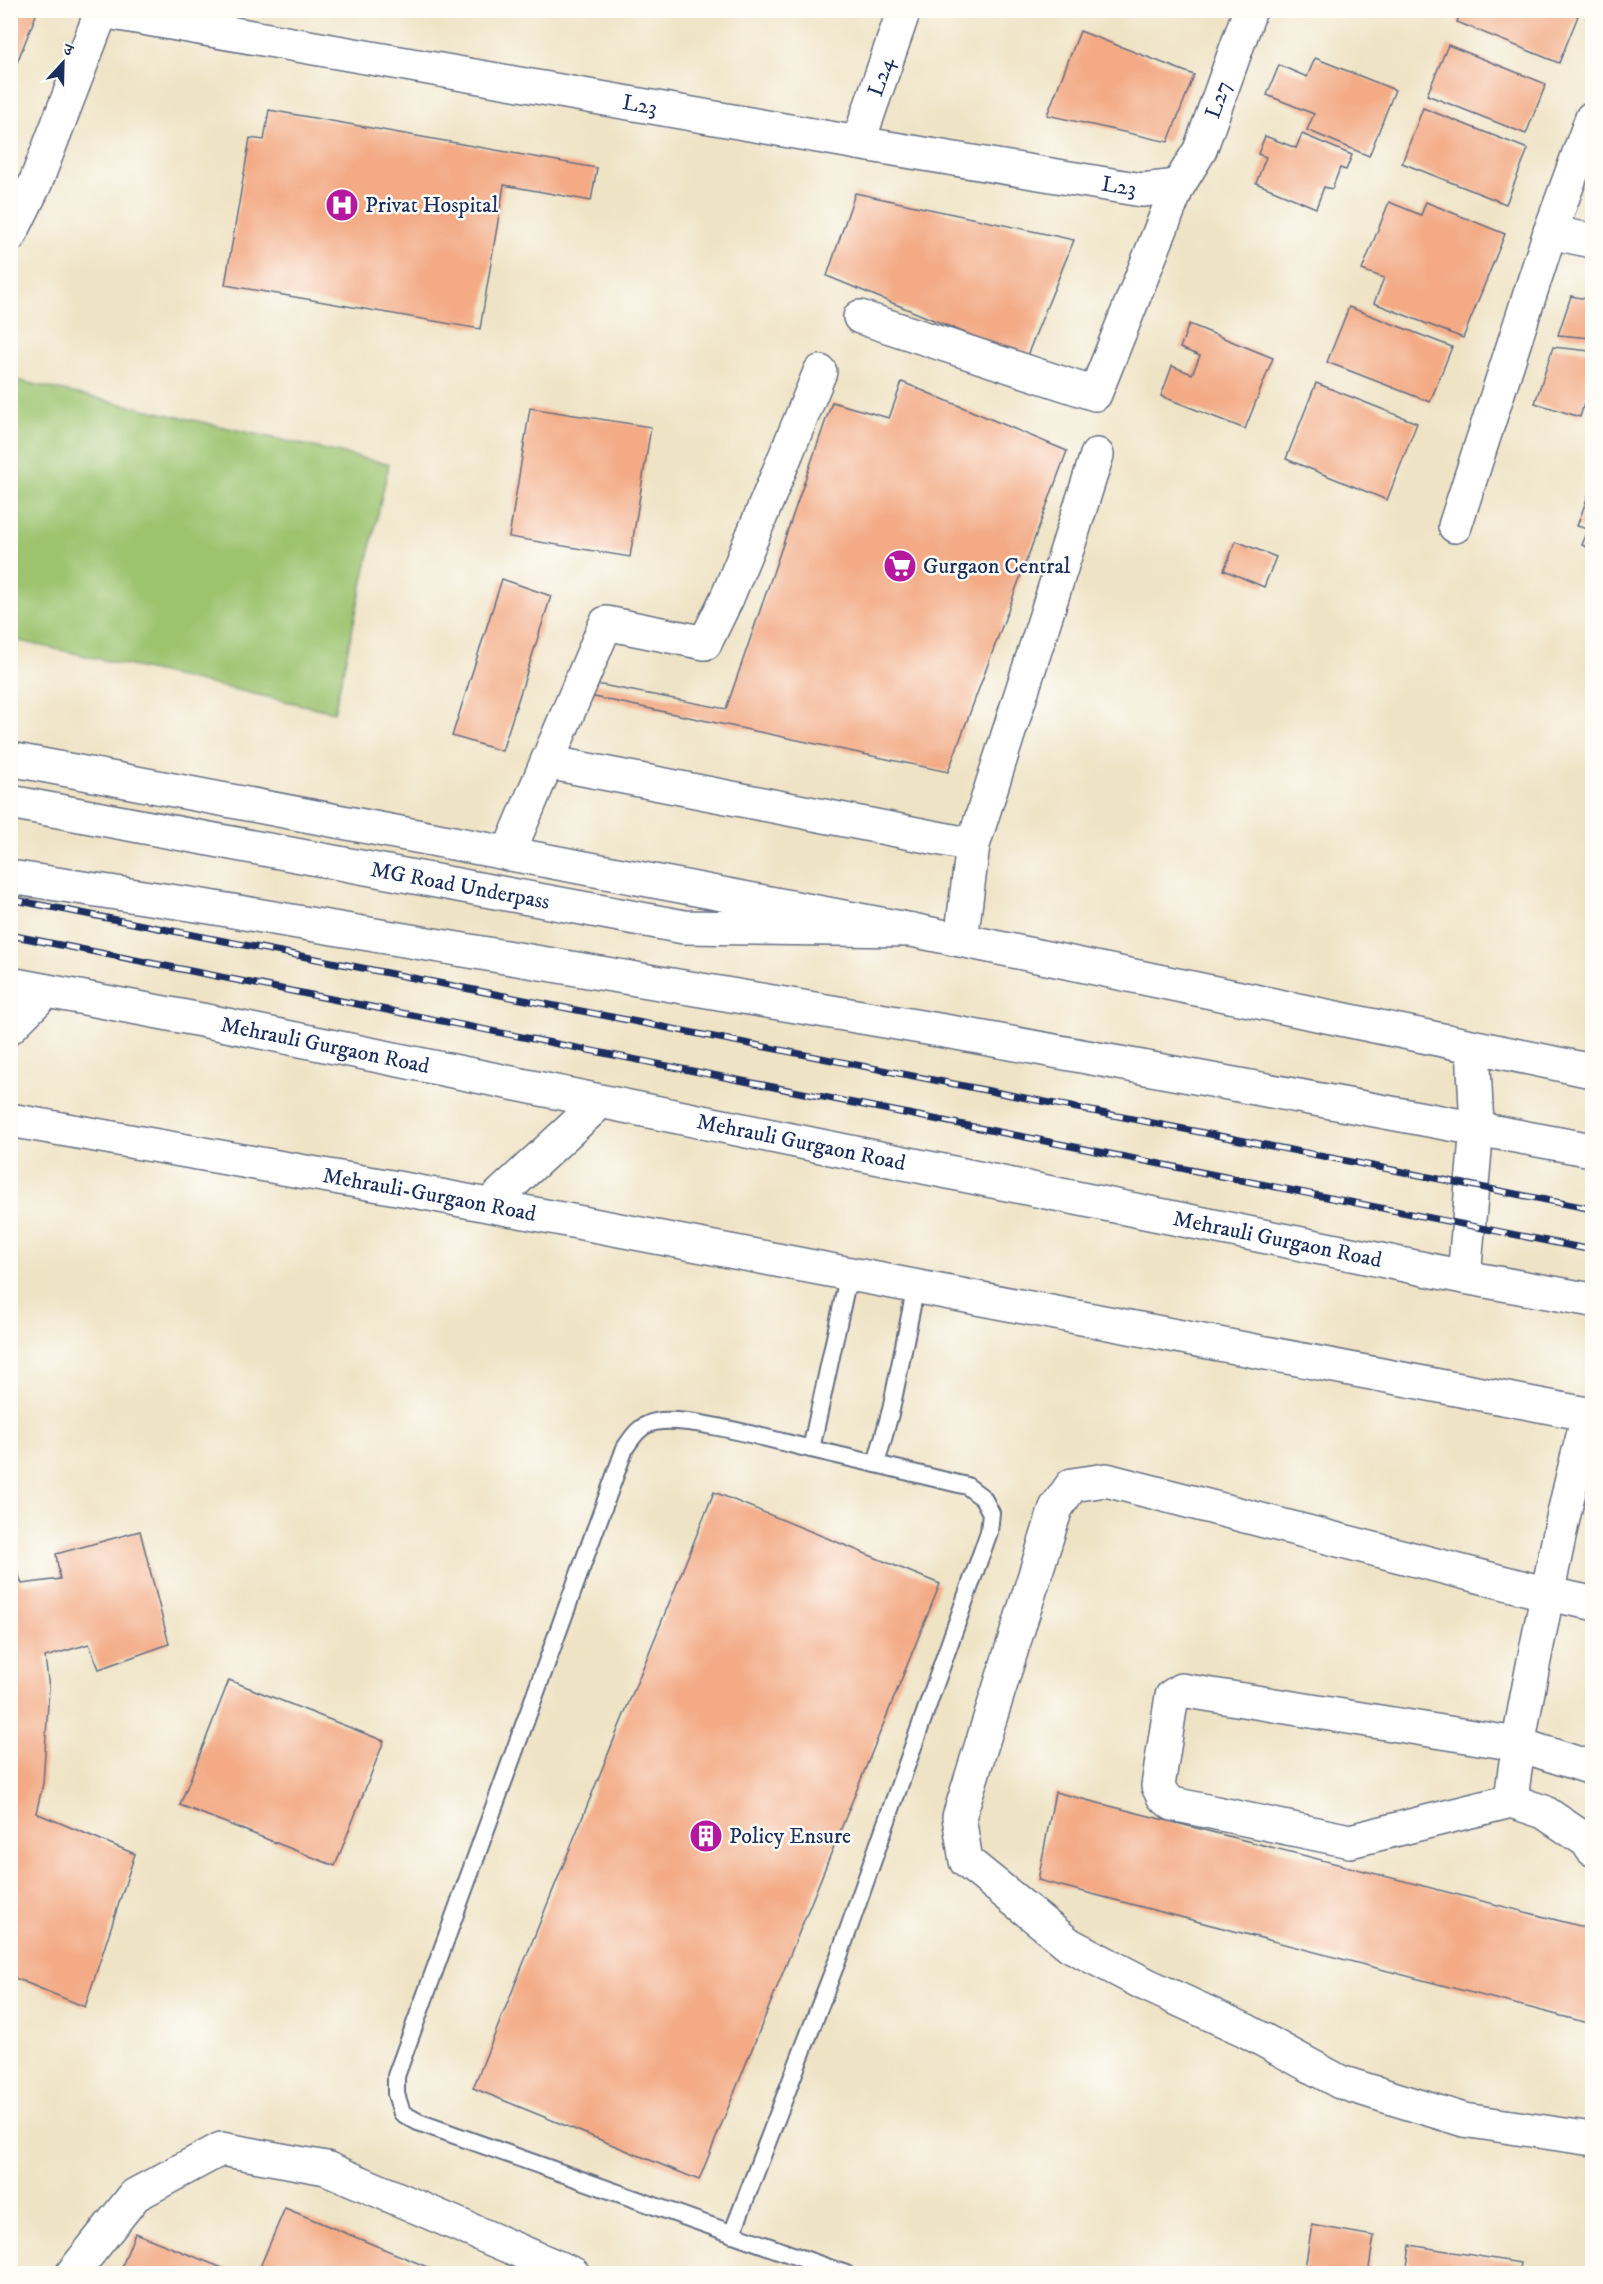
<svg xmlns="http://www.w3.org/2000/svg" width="1603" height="2284" font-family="'IM FELL DW Pica','Noto Serif Devanagari',serif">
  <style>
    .green { fill: #9cc36e; stroke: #5c7966; stroke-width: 1.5 }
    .building { fill: #f3aa85 }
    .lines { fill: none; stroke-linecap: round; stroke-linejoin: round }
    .service-casing { stroke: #656e82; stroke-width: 20 }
    .minor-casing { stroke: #656e82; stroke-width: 36 }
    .tertiary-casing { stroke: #656e82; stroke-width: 36 }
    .secondary-casing { stroke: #656e82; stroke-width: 36 }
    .trunk-casing { stroke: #656e82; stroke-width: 36 }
    .service { stroke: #fff; stroke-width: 16 }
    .minor { stroke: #fff; stroke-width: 33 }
    .tertiary { stroke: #fff; stroke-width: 33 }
    .secondary { stroke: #fff; stroke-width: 33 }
    .trunk { stroke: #fff; stroke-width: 33 }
    .rail-casing { stroke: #1b2f5e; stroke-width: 7 }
    .rail { stroke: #fdfcf7; stroke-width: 4.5; stroke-dasharray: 14; stroke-linecap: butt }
    .labels { text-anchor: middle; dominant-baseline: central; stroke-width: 5; stroke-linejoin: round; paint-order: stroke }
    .street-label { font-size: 22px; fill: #1b2f5e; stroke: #fdfcf7 }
    .poi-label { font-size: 22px; fill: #1b2f5e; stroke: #fdfcf7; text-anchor: start }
  </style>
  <rect width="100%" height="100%" fill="#fdfcf7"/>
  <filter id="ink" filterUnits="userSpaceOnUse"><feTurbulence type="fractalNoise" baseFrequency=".0167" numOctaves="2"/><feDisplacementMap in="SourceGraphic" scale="12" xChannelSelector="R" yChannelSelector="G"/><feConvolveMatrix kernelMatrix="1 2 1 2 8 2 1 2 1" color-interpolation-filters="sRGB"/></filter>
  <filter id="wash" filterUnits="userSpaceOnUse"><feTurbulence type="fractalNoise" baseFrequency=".008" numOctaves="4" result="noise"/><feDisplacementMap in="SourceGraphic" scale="24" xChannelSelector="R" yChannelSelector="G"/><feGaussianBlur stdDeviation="1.35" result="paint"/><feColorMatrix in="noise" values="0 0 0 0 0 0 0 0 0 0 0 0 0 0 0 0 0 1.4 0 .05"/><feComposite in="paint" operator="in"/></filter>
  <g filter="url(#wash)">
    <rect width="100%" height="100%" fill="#efe3c5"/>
    <polygon class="green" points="11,379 389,464 334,712 11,639"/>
    <g id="blocks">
      <g class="building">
        <polygon points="10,10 38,10 16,65 10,63"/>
        <polygon points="1461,10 1565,10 1578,16 1559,63 1457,22"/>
        <polygon points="1080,31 1194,75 1168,142 1047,115"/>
        <polygon points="1448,45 1546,84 1526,134 1427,95"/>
        <polygon points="1315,58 1395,90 1369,156 1307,130 1314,114 1267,95 1279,65 1307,77"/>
        <polygon points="1423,108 1528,149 1506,204 1402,163"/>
        <polygon points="269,110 597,168 591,201 504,185 480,329 225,285 250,138 264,140"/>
        <polygon points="1302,134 1352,155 1346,170 1340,168 1332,189 1324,187 1316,208 1256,183 1266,157 1258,154 1265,136 1296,148"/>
        <polygon points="855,193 1074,240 1026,358 827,276"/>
        <polygon points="1389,202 1421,215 1426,202 1505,234 1463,338 1374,303 1384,278 1362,270"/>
        <polygon points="1571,296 1592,300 1592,338 1558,335"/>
        <polygon points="1349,307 1452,347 1430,402 1327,362"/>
        <polygon points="1189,324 1273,358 1245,429 1161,396 1172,366 1192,374 1200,356 1180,348"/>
        <polygon points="1592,343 1592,378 1580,417 1535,403 1553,347 1590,351"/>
        <polygon points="902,382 1067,451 948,772 585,695 581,681 726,709 832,402 889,418"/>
        <polygon points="1316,383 1417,423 1387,500 1286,459"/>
        <polygon points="530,408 651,427 630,557 509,537"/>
        <polygon points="1589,493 1592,494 1592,549 1582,545 1588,529 1577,526"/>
        <polygon points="1236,541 1276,557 1264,587 1224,570"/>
        <polygon points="502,579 551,596 502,751 452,736"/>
        <polygon points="714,1492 940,1584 699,2180 473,2088"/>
        <polygon points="140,1531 169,1644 99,1669 89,1644 45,1657 49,1688 43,1784 36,1813 135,1854 85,2007 10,1976 10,1551 22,1584 60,1579 56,1554"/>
        <polygon points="229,1680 384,1741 335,1866 180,1805"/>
        <polygon points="1055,1792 1592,1929 1592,2024 1038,1880"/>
        <polygon points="285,2208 442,2273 442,2274 257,2274"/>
        <polygon points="1312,2225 1374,2236 1368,2274 1304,2274"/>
        <polygon points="135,2233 235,2273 235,2274 119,2274"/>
        <polygon points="1410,2245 1521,2263 1519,2274 1406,2274"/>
      </g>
    </g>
  </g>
  <g filter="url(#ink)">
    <use href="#blocks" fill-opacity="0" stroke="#656e82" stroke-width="1.5"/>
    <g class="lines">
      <g class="service-casing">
        <g id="service">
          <polyline points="811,1449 876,1464"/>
          <polyline points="732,2234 839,1956 989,1532 991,1513 983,1498 967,1486 876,1464 891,1410 916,1286"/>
          <path d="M846 2274 418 2122 402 2113 396 2094V2076L625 1448C633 1436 640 1425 655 1422 688 1415 775 1441 811 1449L849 1273"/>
        </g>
      </g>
      <g class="minor-casing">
        <g id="minor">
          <path id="s1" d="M102 11 858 143 1142 190 1178 186"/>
          <path id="s2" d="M858 143 904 10"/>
          <polyline points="1550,232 1592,241"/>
          <polyline points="10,235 35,184 102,10"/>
          <path id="s3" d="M860 317 1095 394 1178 186 1200 150 1250 10"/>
          <polyline points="1455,526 1550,232 1592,118"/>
          <polyline points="547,762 973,845"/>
          <polyline points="508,854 606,623 705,643 727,598 820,372"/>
          <polyline points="961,940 973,845 1097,455"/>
          <polyline points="1592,1603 1548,1594 1106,1480 1072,1485 1056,1508 959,1817 966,1861 1070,1945 1145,1984 1245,2030 1340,2082 1464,2120 1592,2139"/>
          <polyline points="1592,1768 1517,1744 1181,1690 1172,1696 1158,1786 1163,1796 1173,1804 1350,1841 1511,1801 1544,1812 1587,1841 1592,1849"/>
          <path d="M1511 1801C1518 1737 1531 1675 1544 1611 1557 1546 1570 1479 1589 1415"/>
          <polyline points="72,2274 135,2195 221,2149 326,2168 573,2274"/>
        </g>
      </g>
      <g class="tertiary-casing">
        <g id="tertiary">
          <polyline points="10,759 912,930 1592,1071"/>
          <path id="s4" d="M10 1120 414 1191 1592 1415"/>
        </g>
      </g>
      <g class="secondary-casing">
        <g id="secondary">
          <path id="s5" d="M10 802 684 927 912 930"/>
        </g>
      </g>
      <g class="trunk-casing">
        <g id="trunk">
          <polyline points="10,877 203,906 962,1034 1592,1150"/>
          <path id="s6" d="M10 984 212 1022 1464 1277 1592 1300"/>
          <polyline points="10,1027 46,991"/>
          <polyline points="489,1205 600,1102"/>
          <polyline points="1464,1277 1477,1127 1473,1047"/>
        </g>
      </g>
      <use href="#service" class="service"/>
      <use href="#minor" class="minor"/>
      <use href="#tertiary" class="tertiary"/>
      <use href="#secondary" class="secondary"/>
      <use href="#trunk" class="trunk"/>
      <g class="rail-casing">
        <g id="rail">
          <polyline points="10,899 1592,1209"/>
          <polyline points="10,935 1592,1250"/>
        </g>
      </g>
      <use href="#rail" class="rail"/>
    </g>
  </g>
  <defs>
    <g id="hospital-disc" transform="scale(1.725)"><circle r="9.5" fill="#b5179e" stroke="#fdfcf7"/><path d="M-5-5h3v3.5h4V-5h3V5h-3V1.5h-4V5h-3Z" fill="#fff"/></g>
    <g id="supermarket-disc" transform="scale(1.725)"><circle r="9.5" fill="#b5179e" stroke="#fdfcf7"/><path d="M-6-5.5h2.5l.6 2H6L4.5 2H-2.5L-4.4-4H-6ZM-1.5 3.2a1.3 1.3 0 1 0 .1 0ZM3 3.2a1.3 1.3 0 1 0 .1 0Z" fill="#fff"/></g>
    <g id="building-disc" transform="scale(1.725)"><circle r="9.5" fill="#b5179e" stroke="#fdfcf7"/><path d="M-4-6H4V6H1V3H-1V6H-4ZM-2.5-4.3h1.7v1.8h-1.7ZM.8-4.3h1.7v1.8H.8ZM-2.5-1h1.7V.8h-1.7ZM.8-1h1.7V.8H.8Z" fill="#fff"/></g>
  </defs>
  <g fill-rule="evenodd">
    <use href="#hospital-disc" x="342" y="205"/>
    <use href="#supermarket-disc" x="900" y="566"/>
    <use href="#building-disc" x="706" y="1836"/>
  </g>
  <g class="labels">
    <g class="street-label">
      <text stroke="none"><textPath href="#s2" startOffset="70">L24</textPath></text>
      <text stroke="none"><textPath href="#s3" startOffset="567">L27</textPath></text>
      <text stroke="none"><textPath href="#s1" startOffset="546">L23</textPath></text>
      <text stroke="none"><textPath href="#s1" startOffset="1032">L23</textPath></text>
      <text stroke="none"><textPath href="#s5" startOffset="458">MG Road Underpass</textPath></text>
      <text stroke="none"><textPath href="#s6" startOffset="321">Mehrauli Gurgaon Road</textPath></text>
      <text stroke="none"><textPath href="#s6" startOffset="807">Mehrauli Gurgaon Road</textPath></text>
      <text stroke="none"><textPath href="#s4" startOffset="426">Mehrauli-Gurgaon Road</textPath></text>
      <text stroke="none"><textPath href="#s6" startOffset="1293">Mehrauli Gurgaon Road</textPath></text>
    </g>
    <g class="poi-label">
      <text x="365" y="205">Privat Hospital</text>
      <text x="923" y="566">Gurgaon Central</text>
      <text x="729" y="1836">Policy Ensure</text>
    </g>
  </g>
  <rect width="1603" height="2284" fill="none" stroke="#fdfcf7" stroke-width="36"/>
  <g transform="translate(63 63) rotate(22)" stroke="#fdfcf7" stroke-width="4.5" paint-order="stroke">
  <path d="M0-4.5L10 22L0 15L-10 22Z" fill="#1b2f5e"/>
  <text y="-9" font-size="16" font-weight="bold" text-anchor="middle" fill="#1b2f5e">उ</text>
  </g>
</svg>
